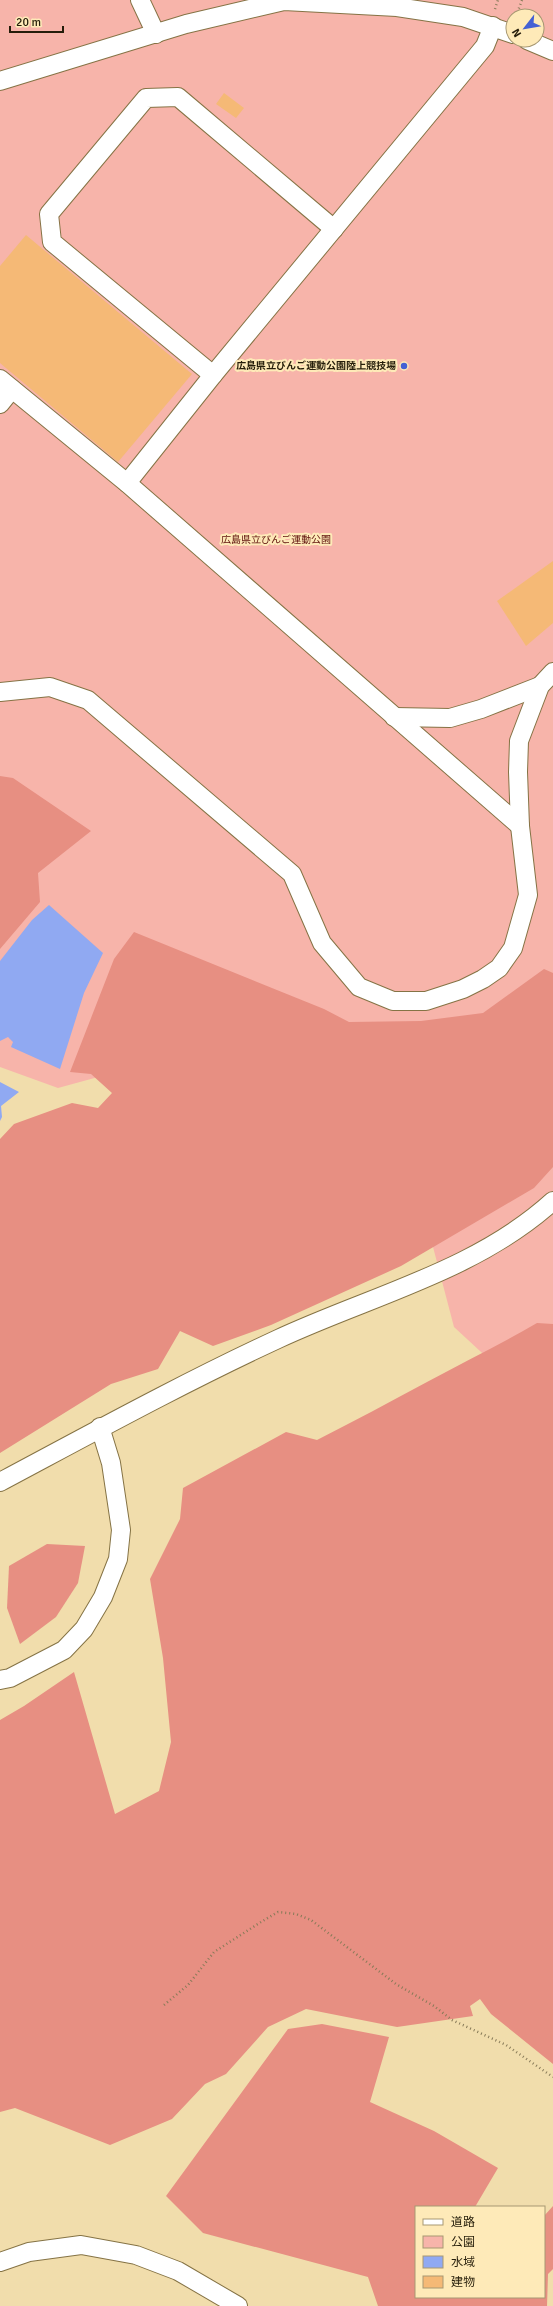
<svg xmlns="http://www.w3.org/2000/svg" width="553" height="2306" font-family="Signika,'Noto Sans JP',sans-serif">
  <style>
    .green { fill: #f7b4aa; fill-rule: evenodd }
    .forest { fill: #e78f82 }
    .water { fill: #90a9f2 }
    .building { fill: #f5b976 }
    .lines { fill: none; stroke-linecap: round; stroke-linejoin: round }
    .minor-casing { stroke: #857345; stroke-width: 20 }
    .path { stroke: #877a58; stroke-width: 2.5; stroke-dasharray: 1 3; stroke-linecap: butt }
    .minor { stroke: #fff; stroke-width: 18 }
    .poi-dot { fill: #4461d4; stroke: #feeab8; stroke-width: 1.5 }
    .labels { text-anchor: middle; dominant-baseline: central; stroke-width: 4; stroke-linejoin: round; paint-order: stroke }
    .poi-label { font-size: 10px; font-weight: bold; fill: #251d0a; stroke: #feeab8; text-anchor: end }
    .park-label { font-size: 10px; fill: #5e100b; stroke: #feeab8 }
  </style>
  <rect width="100%" height="100%" fill="#f1ddac"/>
  <path class="green" d="M0 0H553V1388H520L454 1327 427 1224 131 1068 58 1088 0 1067ZM513 16H537V40H513Z"/>
  <g class="forest">
    <polygon points="0,776 13,778 91,831 38,873 40,902 0,949"/>
    <polygon points="134,932 324,1009 349,1022 421,1021 483,1013 544,969 553,973 553,1167 534,1188 401,1266 271,1325 213,1346 180,1331 158,1369 111,1384 0,1453 0,1139 14,1124 72,1103 98,1108 112,1093 91,1074 70,1072 114,959"/>
    <path d="M537 1323 553 1324V2064L491 2014 480 1999 470 2006 473 2016 397 2027 306 2009 268 2027 226 2074 205 2084 172 2119 110 2145 15 2108 0 2112V1720L24 1706 74 1672 115 1814 159 1791 171 1742 163 1658 150 1579 180 1519 183 1488 286 1432 317 1440C354 1421 390 1402 427 1382 464 1362 501 1344 537 1323Z"/>
    <polygon points="47,1544 85,1546 78,1583 56,1617 20,1644 7,1608 9,1566"/>
    <polygon points="322,2024 389,2037 370,2102 434,2131 498,2168 475,2207 416,2207 416,2297 544,2297 544,2216 553,2206 553,2269 548,2274 547,2306 378,2306 368,2277 203,2233 166,2196 288,2029"/>
  </g>
  <g class="water">
    <polygon points="49,905 103,953 84,993 60,1069 11,1047 13,1042 8,1037 0,1041 0,961 32,920"/>
    <polygon points="0,1082 19,1092 1,1106 2,1117 0,1121"/>
  </g>
  <g class="building">
    <polygon points="224,93 244,108 236,118 216,104"/>
    <polygon points="26,235 192,374 118,462 0,363 0,266"/>
    <polygon points="553,561 553,623 526,646 497,601"/>
  </g>
  <g class="lines">
    <g class="minor-casing">
      <g id="minor">
        <polyline points="140,0 156,34"/>
        <polyline points="527,40 553,51"/>
        <polyline points="0,81 186,24 284,1 397,7 463,17 513,34"/>
        <polyline points="213,375 52,242 49,214 146,98 178,97 334,229"/>
        <polyline points="0,379 127,483 520,826"/>
        <polyline points="0,404 12,389"/>
        <polyline points="127,483 213,375 485,46 493,26"/>
        <polyline points="0,692 50,687 88,700 292,874 322,943 359,987 393,1001 426,1001 463,989 483,979 499,968 513,948 528,895 520,826 518,772 519,741 540,686 553,672"/>
        <polyline points="394,717 450,718 481,709 540,686"/>
        <path d="M0 1482C92 1433 183 1383 278 1339 370 1296 476 1271 553 1201"/>
        <polyline points="0,1680 10,1678 64,1650 84,1629 103,1597 118,1559 121,1530 111,1463 100,1427"/>
        <polyline points="0,2262 29,2252 81,2245 136,2255 178,2271 238,2306"/>
      </g>
    </g>
    <g class="path">
      <polyline points="495,9 498,0"/>
      <polyline points="516,16 522,0"/>
      <polyline points="164,2005 188,1985 214,1952 261,1922 278,1912 296,1914 311,1920 396,1984 434,2006 452,2020 506,2045 553,2077"/>
    </g>
    <use href="#minor" class="minor"/>
  </g>
  <circle class="poi-dot" cx="404" cy="366" r="4"/>
  <g class="labels">
    <g class="poi-label">
      <text x="396" y="366">広島県立びんご運動公園陸上競技場</text>
    </g>
    <g class="park-label">
      <text x="276" y="540">広島県立びんご運動公園</text>
    </g>
  </g>
  <rect x="415" y="2206" width="130" height="92" fill="#feeab8" stroke="#a79872"/>
  <rect x="423" y="2219" width="20" height="6" fill="#ffffff" stroke="#a79872"/>
  <text x="451" y="2226" font-size="12" fill="#251d0a">道路</text>
  <rect x="423" y="2236" width="20" height="12" fill="#f7b4aa" stroke="#a79872"/>
  <text x="451" y="2246" font-size="12" fill="#251d0a">公園</text>
  <rect x="423" y="2256" width="20" height="12" fill="#90a9f2" stroke="#a79872"/>
  <text x="451" y="2266" font-size="12" fill="#251d0a">水域</text>
  <rect x="423" y="2276" width="20" height="12" fill="#f5b976" stroke="#a79872"/>
  <text x="451" y="2286" font-size="12" fill="#251d0a">建物</text>
  <g transform="translate(525 28) rotate(239)"><circle r="19" fill="#feeab8" stroke="#a79872"/>
  <path d="M0-3L7 15L0 10L-7 15Z" fill="#4461d4"/>
  <text y="-6" font-size="11" font-weight="bold" text-anchor="middle" fill="#251d0a">N</text>
  </g>
  <path d="M10 26v6h53v-6" fill="none" stroke="#251d0a" stroke-width="2"/>
  <text x="16" y="26" font-size="12" fill="#251d0a" stroke="#feeab8" stroke-width="3" paint-order="stroke">20 m</text>
</svg>
